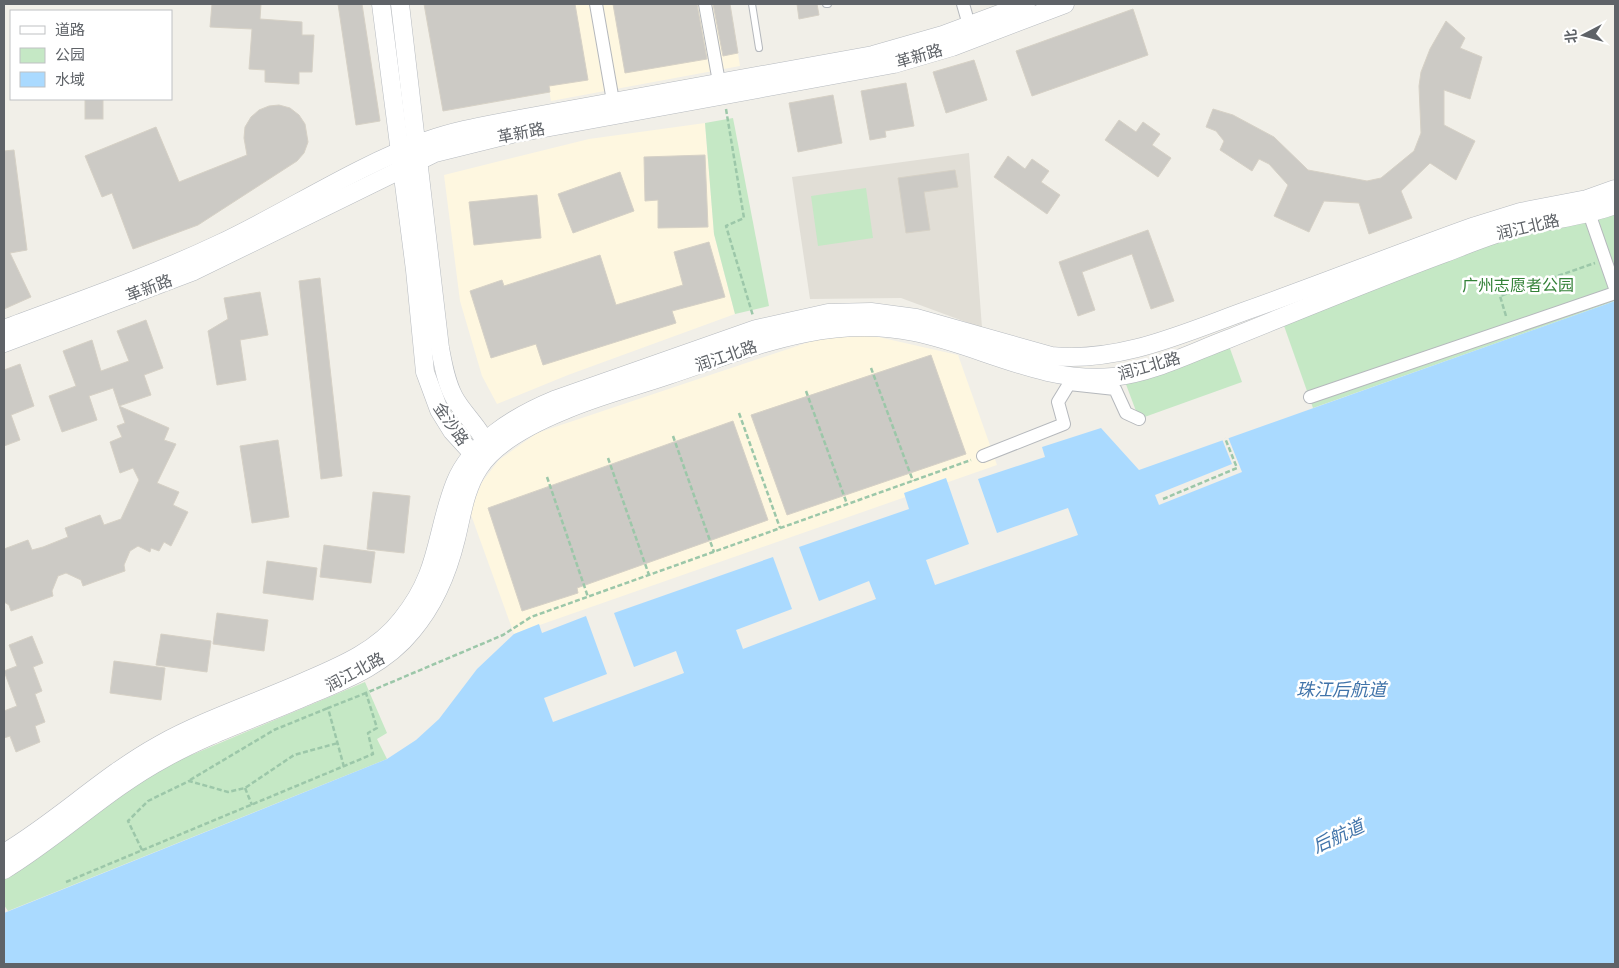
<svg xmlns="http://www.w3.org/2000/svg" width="1619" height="968" font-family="'DejaVu Sans','Noto Sans SC',sans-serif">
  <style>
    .commercial { fill: #fef7e0 }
    .education { fill: #e1ded6 }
    .green { fill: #c5e8c5 }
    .water { fill: #aadaff }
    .pier { fill: #f1efe8 }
    .building { fill: #cccac5; stroke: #d6d1c6 }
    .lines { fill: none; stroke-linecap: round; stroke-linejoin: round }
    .lane-casing { stroke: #b5b8bc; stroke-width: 8 }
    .street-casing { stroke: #b5b8bc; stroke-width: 14 }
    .secondary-casing { stroke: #b6babf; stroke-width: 19 }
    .path { stroke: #9cc7a9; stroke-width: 2.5; stroke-dasharray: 5 2.5; stroke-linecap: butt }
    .lane { stroke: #fff; stroke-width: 6 }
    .street { stroke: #fff; stroke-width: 12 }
    .secondary { stroke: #fff; stroke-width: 18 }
    .labels { text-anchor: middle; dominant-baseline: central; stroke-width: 5; stroke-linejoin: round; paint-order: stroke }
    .street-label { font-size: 16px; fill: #5f6368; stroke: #fff }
    .park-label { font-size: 16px; fill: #348238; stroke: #fff }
    .water-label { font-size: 18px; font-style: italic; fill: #4174aa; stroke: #fff }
  </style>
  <rect width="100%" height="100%" fill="#f1efe8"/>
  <g class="commercial">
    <polygon points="535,4 730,4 740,66 551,101"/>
    <polygon points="705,123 714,234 735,314 568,375 497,404 482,376 460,301 444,175 589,139"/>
    <polygon points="827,336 874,336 958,355 997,465 514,634 470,512 482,482 499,460 537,433"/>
  </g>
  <polygon class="education" points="969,153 982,328 901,298 810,299 792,177"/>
  <g class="green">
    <polygon points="733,118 769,306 735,314 714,234 705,123"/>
    <polygon points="866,188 873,238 818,246 811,196"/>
    <polygon points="1615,211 1615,301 1313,408 1283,323 1505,237"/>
    <polygon points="1228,343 1242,382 1139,419 1124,379"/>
    <polygon points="365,682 387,733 377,739 387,759 8,911 4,905 4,878 163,767"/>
  </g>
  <polygon class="water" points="1615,301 1615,964 4,964 4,913 387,759 416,740 439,719 477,669 514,634 539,624 542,633 586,616 607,674 544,698 553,722 684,673 676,651 634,667 614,613 773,557 792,609 736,630 743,649 876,599 869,581 819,601 799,547 909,509 904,493 946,478 969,544 926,560 935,585 1078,535 1068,508 997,533 978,479 1045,457 1042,447 1101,428 1139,470"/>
  <polygon class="pier" points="1228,437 1242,472 1159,505 1155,495 1232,464 1222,439"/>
  <g class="building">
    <polygon points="212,4 261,4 260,19 302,22 302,35 314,35 312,72 299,72 299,84 265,82 265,70 249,69 252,29 210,27"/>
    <polygon points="338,4 362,4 380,121 356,125"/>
    <polygon points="424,4 575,4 588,80 549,86 550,92 443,111"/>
    <polygon points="613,4 697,4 707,59 625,73"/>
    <polygon points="713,4 730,4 738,53 723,56"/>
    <polygon points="797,4 817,4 819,15 799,19"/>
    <polygon points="1133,9 1148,55 1032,96 1016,51"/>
    <polygon points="1446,21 1465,38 1460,48 1482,57 1470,99 1444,90 1444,125 1475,141 1456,180 1430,163 1401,191 1412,218 1369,234 1359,203 1324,201 1309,232 1274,216 1288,185 1269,164 1259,159 1252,171 1220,150 1224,141 1216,131 1206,127 1213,109 1233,115 1274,137 1308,170 1367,181 1381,178 1414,151 1421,133 1419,86 1421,72 1430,49"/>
    <polygon points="974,60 987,100 946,113 933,72"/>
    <polygon points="906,83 914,126 885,131 886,137 870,140 861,91"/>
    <polygon points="833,95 842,143 798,152 789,103"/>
    <rect x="85" y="99" width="18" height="20"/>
    <polygon points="279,105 290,108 299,115 305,124 308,142 304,153 297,161 198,225 133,249 112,193 102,197 85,156 156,127 179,182 247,155 244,138 245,127 251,117 259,110 269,106"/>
    <polygon points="1119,120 1136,132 1143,122 1160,134 1152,145 1171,158 1158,177 1105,140"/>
    <polygon points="14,150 27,250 10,253 31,297 4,309 4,151"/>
    <polygon points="705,155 708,227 658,228 658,200 645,201 644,157"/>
    <polygon points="1008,156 1025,169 1032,159 1049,171 1041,182 1060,195 1047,214 994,177"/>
    <polygon points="955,170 958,187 924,192 930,230 906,233 898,178"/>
    <polygon points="620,172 634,211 573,233 558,194"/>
    <polygon points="537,195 541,238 474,245 469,202"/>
    <polygon points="1148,230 1174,301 1151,309 1132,254 1082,272 1095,310 1078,316 1059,262"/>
    <polygon points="709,242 725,297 672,311 676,323 543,365 536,344 491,358 470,291 502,280 504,286 600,255 616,305 683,285 674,252"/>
    <polygon points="320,278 342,476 321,479 299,281"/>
    <polygon points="260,292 268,335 240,340 246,380 217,385 208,331 228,319 224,298"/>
    <polygon points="146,320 163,368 144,375 151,395 119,406 113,388 89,396 97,420 62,432 49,396 76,386 63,351 92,340 101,371 129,361 117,331"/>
    <polygon points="931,355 966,454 787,515 751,415"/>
    <polygon points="20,364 34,406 11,415 20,440 4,446 4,370"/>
    <polygon points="119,406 169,428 164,440 176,444 157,483 179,492 173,505 188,512 171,546 164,542 159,551 151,548 150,552 138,546 130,551 124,565 125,571 83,586 81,580 66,573 58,576 52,591 53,596 11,611 9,605 4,602 4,549 28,540 32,550 43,547 68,537 65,528 100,515 104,525 121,519 139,480 133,468 120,473 110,442 122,437 117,426 125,423"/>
    <polygon points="733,421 768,520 577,588 578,593 522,611 488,508"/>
    <polygon points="278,440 289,517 252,523 240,446"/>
    <polygon points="373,492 410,496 404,553 367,549"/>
    <polygon points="324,545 375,552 371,583 320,577"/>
    <polygon points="267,561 317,568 313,600 263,593"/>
    <polygon points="217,613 268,620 264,651 213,644"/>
    <polygon points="161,634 211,641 207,672 156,665"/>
    <polygon points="32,636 43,663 33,667 42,691 35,694 45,722 35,726 40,742 16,752 10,736 4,738 4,711 17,706 4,671 17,666 9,645"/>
    <polygon points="114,661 165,668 161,700 110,693"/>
  </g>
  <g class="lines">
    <g class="lane-casing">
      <g id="lane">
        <polyline points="752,4 759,48"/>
        <polyline points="826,4 828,4"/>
      </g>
    </g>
    <g class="street-casing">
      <g id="street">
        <polyline points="596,4 613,101"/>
        <polyline points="705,4 719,82"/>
        <polyline points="963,4 971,32"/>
        <polyline points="1589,213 1615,288"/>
        <polyline points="1310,397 1615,293"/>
        <polyline points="983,456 1064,424 1058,402 1069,384 1115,389 1126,413 1139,419"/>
      </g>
    </g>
    <g class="secondary-casing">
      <g id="secondary">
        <polyline points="381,4 415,270 425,372 439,410 452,431 473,454 482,455"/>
        <path d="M400 4 440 348C443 364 446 382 454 397 464 416 485 431 488 453"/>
        <path d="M4 329C76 302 149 277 219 244 289 211 354 167 426 141 456 130 488 125 519 119L873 55 943 35 1026 4"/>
        <polyline points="4,343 194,271 435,153 512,134 894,64 952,47 1065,4"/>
        <path d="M4 853C58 821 103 776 159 745 206 719 259 702 308 680 343 665 378 650 402 619 440 572 435 534 455 483 471 443 515 416 554 400L756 329 828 313 871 312 916 318 1051 356C1120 363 1184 333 1248 310 1324 283 1399 253 1475 226L1520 212 1587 199 1615 189"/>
        <path d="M4 870C60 836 107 789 165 758 208 734 256 718 302 698 342 681 384 666 412 631 434 605 448 572 456 539 462 515 465 489 479 468 496 441 534 423 563 411 597 396 634 387 669 375 750 348 827 314 914 332 980 345 1043 384 1113 377 1152 373 1191 353 1228 339 1300 310 1372 280 1445 253 1474 242 1503 230 1533 224 1561 218 1589 215 1615 205"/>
      </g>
    </g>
    <g class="path">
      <polyline points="726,109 744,218 726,226 753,316"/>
      <polyline points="1506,316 1500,296 1595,263"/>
      <polyline points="871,368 913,481"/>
      <polyline points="806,391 847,504"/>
      <polyline points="739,413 780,528"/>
      <polyline points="673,436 714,552"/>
      <polyline points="608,458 649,575"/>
      <polyline points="547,477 588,597"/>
      <polyline points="1163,499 1237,468 1225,438"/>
      <polyline points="344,767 328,708 366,693"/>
      <polyline points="190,780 274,730 328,708"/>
      <polyline points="245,788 252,805"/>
      <polyline points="142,850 128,821 148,801 189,781 228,792 245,788 294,755 338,743"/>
      <polyline points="66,882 373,754 368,733 377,728 366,693 503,635 531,617 971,460"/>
    </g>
    <use href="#lane" class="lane"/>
    <use href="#street" class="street"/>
    <use href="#secondary" class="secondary"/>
  </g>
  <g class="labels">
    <g class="street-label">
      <text transform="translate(919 56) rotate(-16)">革新路</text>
      <text transform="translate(521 133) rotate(-11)">革新路</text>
      <text transform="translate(1528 227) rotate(-13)">润江北路</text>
      <text transform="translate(149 288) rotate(-21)">革新路</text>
      <text transform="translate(726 356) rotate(-19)">润江北路</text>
      <text transform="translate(1149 366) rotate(-16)">润江北路</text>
      <text transform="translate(451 424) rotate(55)">金沙路</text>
      <text transform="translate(355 672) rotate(-28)">润江北路</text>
    </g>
    <g class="park-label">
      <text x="1518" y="285">广州志愿者公园</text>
    </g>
    <g class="water-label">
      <text x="1341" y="689">珠江后航道</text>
      <text transform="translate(1338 836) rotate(-25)">后航道</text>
    </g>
  </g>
  <rect width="1619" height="968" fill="none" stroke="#5f6368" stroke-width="10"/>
  <rect x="10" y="10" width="162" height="90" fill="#ffffff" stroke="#bfc1c3"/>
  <rect x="20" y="26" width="25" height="8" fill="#ffffff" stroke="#bfc1c3"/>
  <text x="55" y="35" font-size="15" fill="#5f6368">道路</text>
  <rect x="20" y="48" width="25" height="15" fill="#c5e8c5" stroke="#bfc1c3"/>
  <text x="55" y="60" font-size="15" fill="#5f6368">公园</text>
  <rect x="20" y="72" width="25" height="15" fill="#aadaff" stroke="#bfc1c3"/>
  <text x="55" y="85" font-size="15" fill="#5f6368">水域</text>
  <g transform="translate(1584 35) rotate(264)" stroke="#ffffff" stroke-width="4" paint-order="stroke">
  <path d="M0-4L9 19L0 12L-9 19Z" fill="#5f6368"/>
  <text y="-8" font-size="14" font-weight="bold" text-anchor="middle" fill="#5f6368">北</text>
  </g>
</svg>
